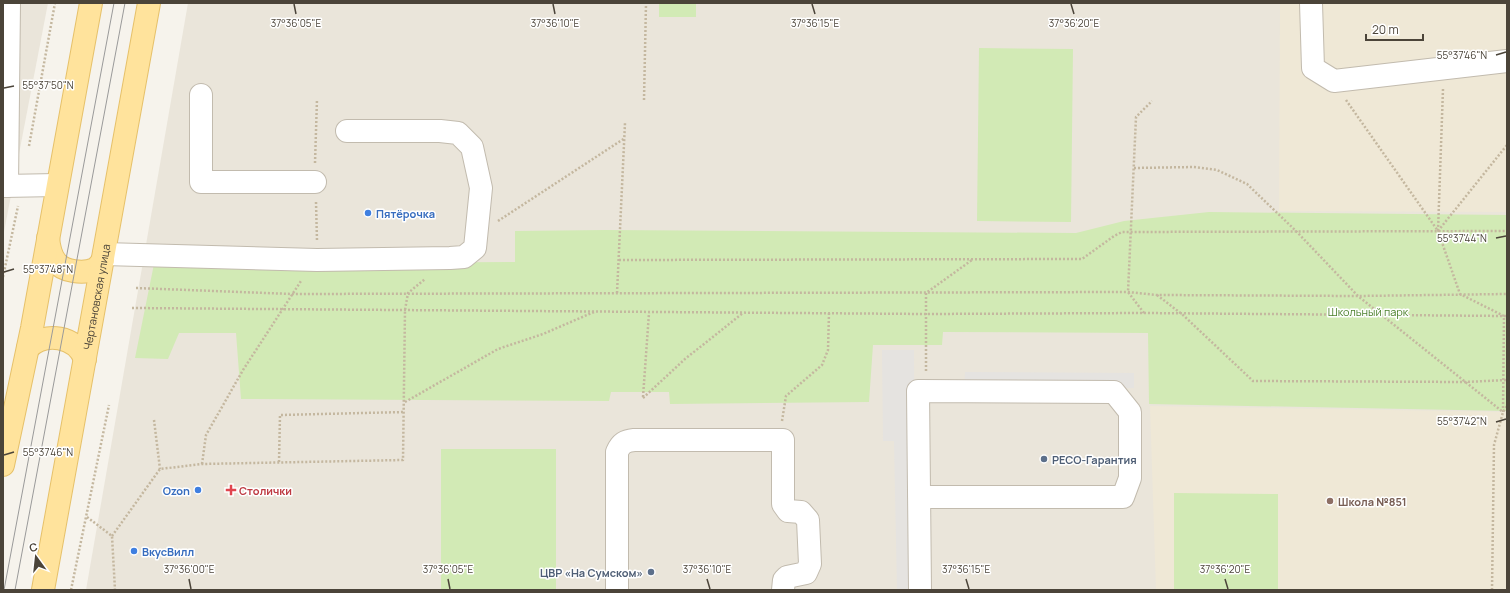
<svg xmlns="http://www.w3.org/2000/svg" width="1510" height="593" font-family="Manrope,sans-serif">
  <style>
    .residential { fill: #eae5da }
    .education { fill: #efe8d6 }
    .green { fill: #d2eab5 }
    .parking { fill: #e5e3e0 }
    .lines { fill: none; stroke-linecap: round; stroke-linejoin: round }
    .minor-casing { stroke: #c2bbae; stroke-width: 24 }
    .major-casing { stroke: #e6c16a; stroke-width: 24 }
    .path { stroke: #c4b79f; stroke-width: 2.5; stroke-dasharray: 2 2; stroke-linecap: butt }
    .minor { stroke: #fff; stroke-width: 22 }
    .major { stroke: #ffe39c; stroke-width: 22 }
    .tram { stroke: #9a9a9a; stroke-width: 1 }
    .ticks { fill: none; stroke: #4b4439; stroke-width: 1.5 }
    .shop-dot { fill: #3f7fe0; stroke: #fff; stroke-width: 1.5 }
    .service-dot { fill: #5c6f8a; stroke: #fff; stroke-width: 1.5 }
    .health-dot { fill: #e0444e; stroke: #fff; stroke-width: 1.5 }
    .education-dot { fill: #8d6e63; stroke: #fff; stroke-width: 1.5 }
    .labels { text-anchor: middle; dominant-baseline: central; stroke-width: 3; stroke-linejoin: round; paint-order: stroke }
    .shop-label { font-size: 11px; font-weight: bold; fill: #366cbe; stroke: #fff; text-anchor: start }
    .street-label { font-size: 11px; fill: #4b4439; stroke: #fff }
    .park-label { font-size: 11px; fill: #4a7f2a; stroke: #fff }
    .service-label { font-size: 11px; font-weight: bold; fill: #4e5e75; stroke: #fff; text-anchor: start }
    .health-label { font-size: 11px; font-weight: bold; fill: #be3a42; stroke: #fff; text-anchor: start }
    .education-label { font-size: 11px; font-weight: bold; fill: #785e54; stroke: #fff; text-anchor: start }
    .ticks-label { font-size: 10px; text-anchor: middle; fill: #4b4439; stroke: #fff; stroke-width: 3; stroke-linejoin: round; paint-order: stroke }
  </style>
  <rect width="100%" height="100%" fill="#f6f3ec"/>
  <g class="residential">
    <polygon points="3,3 48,3 3,237"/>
    <polygon points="188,3 1507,3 1507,590 86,590"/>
  </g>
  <g class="education">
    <polygon points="1280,3 1507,3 1507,212 1279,211"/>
    <polygon points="1150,406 1507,412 1507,590 1156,590"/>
  </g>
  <g class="green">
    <rect x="659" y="3" width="37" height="14"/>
    <polygon points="979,48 1073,49 1071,222 977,221"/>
    <polygon points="1209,212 1507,215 1507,411 1149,404 1148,333 943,332 942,345 873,345 869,402 670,404 669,392 611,392 609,401 241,399 236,333 179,333 168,359 135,358 154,264 515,262 515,231 605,230 1076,233 1124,221"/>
    <rect x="441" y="449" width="115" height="141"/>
    <polygon points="1174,493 1278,494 1278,590 1174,590"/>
  </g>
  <g class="parking">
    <polygon points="882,350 914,350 915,590 897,590 894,441 883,441"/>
    <polygon points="965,372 1134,373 1134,388 964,390"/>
  </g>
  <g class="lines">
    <g class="minor-casing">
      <g id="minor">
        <polyline points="1311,3 1313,68 1334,81 1507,61"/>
        <polyline points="201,95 201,182 315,182"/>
        <polyline points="3,186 57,185"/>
        <polyline points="7,186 9,3"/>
        <polyline points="104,254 317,260 450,258 464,257 475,248 481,188 472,147 458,133 440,131 347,131"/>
        <polyline points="919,497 1123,497 1130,478 1130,412 1114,392 918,391 920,590"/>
        <path d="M617 590V452C621 443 625 441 634 440H783V504L788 511 801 512 808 520 810 564 806 573 787 577 784 580 783 590"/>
      </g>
    </g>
    <g class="major-casing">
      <g id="major">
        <path d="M48 238C49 247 50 255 56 262 63 272 84 274 95 269 98 267 101 263 103 260"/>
        <path d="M28 348C45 331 76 336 85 359"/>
        <polyline points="3,465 32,328 91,3"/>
        <path id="s1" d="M43 590 149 3"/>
      </g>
    </g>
    <g class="path">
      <polyline points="1443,89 1438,231 1460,294 1504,316 1503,412"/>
      <polyline points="644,100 646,3"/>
      <polyline points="1346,100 1438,231 1507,145"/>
      <polyline points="29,146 55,3"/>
      <polyline points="315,163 317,99"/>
      <polyline points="1134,168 1194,167 1217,170 1247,184 1296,231 1358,296 1503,412"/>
      <polyline points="316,202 317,241"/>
      <polyline points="498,221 625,138"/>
      <polyline points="619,260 1082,259 1114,236 1122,232 1507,231"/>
      <polyline points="3,277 18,206"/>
      <polyline points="136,288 292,294 1128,292 1157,295 1358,296 1507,294"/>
      <polyline points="617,293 625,123"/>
      <polyline points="1157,295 1183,315 1253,381 1465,382 1507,380"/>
      <polyline points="132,308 926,314 1144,313 1507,316"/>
      <polyline points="1144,313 1128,292 1136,117 1152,101"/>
      <polyline points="926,371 926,293 972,260"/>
      <polyline points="643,397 649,313"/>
      <polyline points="643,398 685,359 743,313"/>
      <polyline points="405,402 498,349 543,334 594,312"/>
      <polyline points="154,420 160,469"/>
      <polyline points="782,421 786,396 822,365 828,350 829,313"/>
      <polyline points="279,462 280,415 405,412"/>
      <polyline points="202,464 206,435 243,370 301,281"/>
      <polyline points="87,517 112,536 115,590"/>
      <polyline points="112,536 160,469 202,464 403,460 405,310 408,293 425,279"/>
      <polyline points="71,590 109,405"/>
      <polyline points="1492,590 1494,445 1503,412 1507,406"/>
    </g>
    <use href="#minor" class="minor"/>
    <use href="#major" class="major"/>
    <g class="tram">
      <polyline points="4,590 114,3"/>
      <polyline points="15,590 125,3"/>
    </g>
  </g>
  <path class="ticks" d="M294 4 296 14M553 4 555 14M812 4 815 14M1071 4 1074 14M1496 55 1506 52M4 88 14 86M1496 238 1506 236M4 272 14 269M1496 422 1506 419M4 455 14 452M189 579 191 589M448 579 450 589M707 579 710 589M966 579 969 589M1225 579 1228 589"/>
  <g class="shop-dot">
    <circle cx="368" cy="213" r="4"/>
    <circle cx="198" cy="490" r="4"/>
    <circle cx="134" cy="551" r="4"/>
  </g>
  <g class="service-dot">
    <circle cx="1044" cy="459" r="4"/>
    <circle cx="651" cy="572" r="4"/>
  </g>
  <path class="health-dot" d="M229 484h4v4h4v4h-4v4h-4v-4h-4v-4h4z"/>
  <circle class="education-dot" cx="1330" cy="501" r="4"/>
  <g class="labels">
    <g class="shop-label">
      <text x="376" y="213">Пятёрочка</text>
      <text x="190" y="490" text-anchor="end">Ozon</text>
      <text x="142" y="551">ВкусВилл</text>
    </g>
    <g class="street-label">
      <text stroke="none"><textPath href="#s1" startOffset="298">Чертановская улица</textPath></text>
    </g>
    <g class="park-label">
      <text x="1368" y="311">Школьный парк</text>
    </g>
    <g class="service-label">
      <text x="1052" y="459">РЕСО-Гарантия</text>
      <text x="643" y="572" text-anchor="end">ЦВР «На Сумском»</text>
    </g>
    <g class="health-label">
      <text x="239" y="490">Столички</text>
    </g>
    <g class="education-label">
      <text x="1338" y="501">Школа №851</text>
    </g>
  </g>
  <g class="ticks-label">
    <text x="296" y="27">37°36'05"E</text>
    <text x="555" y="27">37°36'10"E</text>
    <text x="815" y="27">37°36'15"E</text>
    <text x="1074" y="27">37°36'20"E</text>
    <text x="1462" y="59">55°37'46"N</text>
    <text x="48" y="89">55°37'50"N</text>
    <text x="1462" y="242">55°37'44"N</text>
    <text x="48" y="273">55°37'48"N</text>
    <text x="1462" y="425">55°37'42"N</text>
    <text x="48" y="456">55°37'46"N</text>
    <text x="189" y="573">37°36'00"E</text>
    <text x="448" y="573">37°36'05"E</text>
    <text x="707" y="573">37°36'10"E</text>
    <text x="966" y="573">37°36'15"E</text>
    <text x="1225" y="573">37°36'20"E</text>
  </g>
  <rect width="1510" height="593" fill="none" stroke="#4b4439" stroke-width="8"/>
  <g transform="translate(36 557) rotate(345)" stroke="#ffffff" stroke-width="3" paint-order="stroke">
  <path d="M0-3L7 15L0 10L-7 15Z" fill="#4b4439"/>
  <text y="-6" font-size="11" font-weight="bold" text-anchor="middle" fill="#4b4439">С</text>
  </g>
  <path d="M1366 34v6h57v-6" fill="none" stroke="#4b4439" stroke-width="2"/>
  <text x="1372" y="34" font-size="12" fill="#4b4439" stroke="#ffffff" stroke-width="3" paint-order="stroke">20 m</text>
</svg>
